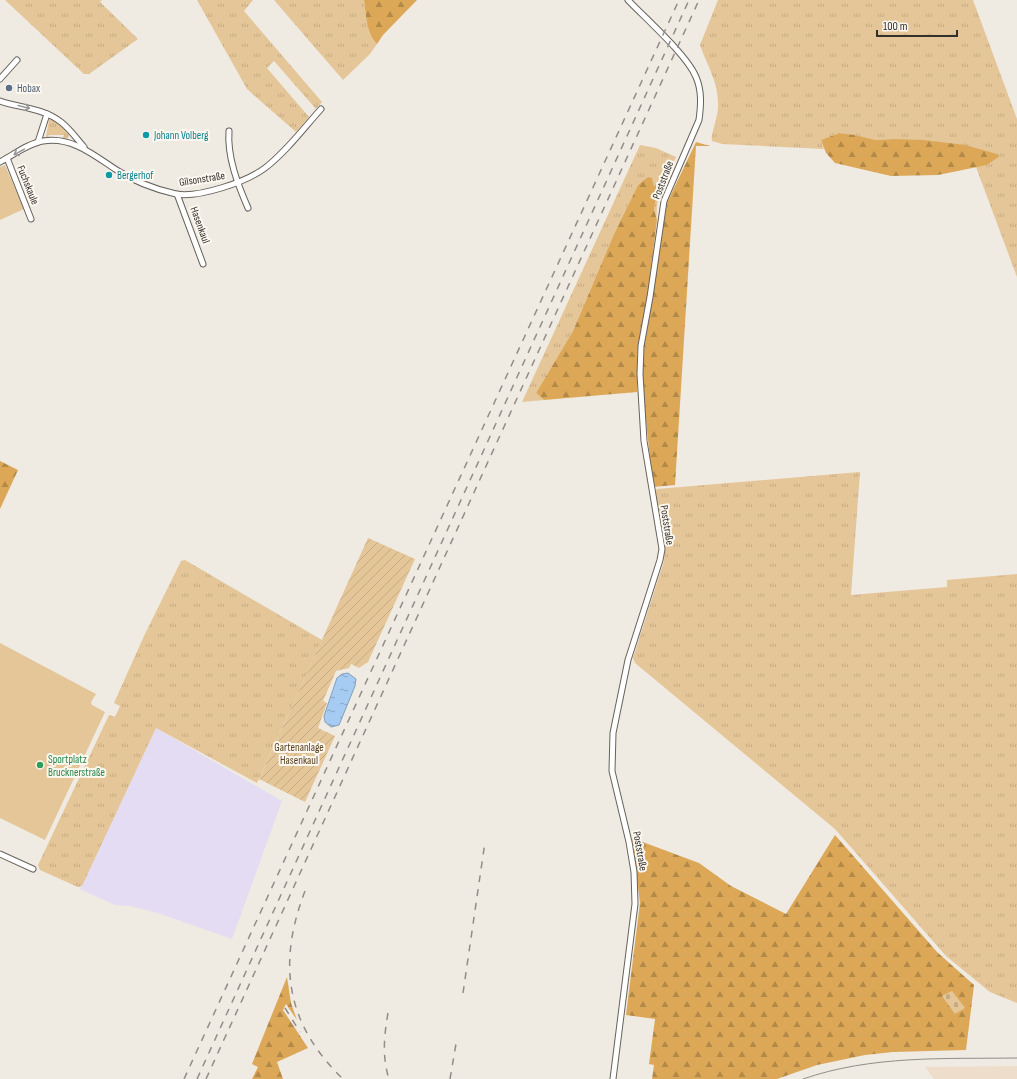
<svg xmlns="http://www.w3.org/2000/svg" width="1017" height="1079" font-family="'Sofia Sans Condensed',sans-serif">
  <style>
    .commercial { fill: #e4dcf2 }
    .education { fill: #efddcc }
    .grass { fill: url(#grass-tufts) }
    .forest { fill: url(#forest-firs) }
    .cemetery { fill: url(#cemetery-stones) }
    .park { fill: #e5c698 }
    .garden { fill: url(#garden-furrows) }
    .water { fill: url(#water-ripples); stroke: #849eb9 }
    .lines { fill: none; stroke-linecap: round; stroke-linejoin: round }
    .street-casing { stroke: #67625c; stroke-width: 7 }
    .street { stroke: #fff; stroke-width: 5 }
    .tram { stroke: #918d88; stroke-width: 1 }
    .rail { stroke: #918d88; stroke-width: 1.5; stroke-dasharray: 7 7; stroke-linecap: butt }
    .oneway { stroke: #999896 }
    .service-dot { fill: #5c6f8a; stroke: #fcf7ef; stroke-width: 1.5 }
    .culture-dot { fill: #0f9aa8; stroke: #fcf7ef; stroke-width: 1.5 }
    .leisure-dot { fill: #2e9e5b; stroke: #fcf7ef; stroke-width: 1.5 }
    .labels { text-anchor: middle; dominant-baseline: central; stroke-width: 4; stroke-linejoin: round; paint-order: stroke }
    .service-label { font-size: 11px; fill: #4e5e75; stroke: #fcf7ef; text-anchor: start }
    .culture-label { font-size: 11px; fill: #0d838f; stroke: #fcf7ef; text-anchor: start }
    .street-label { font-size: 11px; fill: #33312e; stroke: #fcf7ef }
    .park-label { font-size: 11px; fill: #594320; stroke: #fcf7ef }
    .leisure-label { font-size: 11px; fill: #27864d; stroke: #fcf7ef; text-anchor: start }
  </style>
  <defs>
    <pattern id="grass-tufts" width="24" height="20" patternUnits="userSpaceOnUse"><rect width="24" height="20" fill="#e5c698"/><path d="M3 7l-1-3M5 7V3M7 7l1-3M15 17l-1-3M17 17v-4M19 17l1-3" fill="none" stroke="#c5ab83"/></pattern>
    <pattern id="forest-firs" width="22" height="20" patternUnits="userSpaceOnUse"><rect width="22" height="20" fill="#dca857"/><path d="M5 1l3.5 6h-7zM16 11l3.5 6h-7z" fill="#b38948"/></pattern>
    <pattern id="cemetery-stones" width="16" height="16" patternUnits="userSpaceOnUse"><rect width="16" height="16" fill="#e5c698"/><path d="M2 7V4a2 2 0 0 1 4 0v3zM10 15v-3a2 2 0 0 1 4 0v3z" fill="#c5ab83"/></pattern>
    <pattern id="garden-furrows" width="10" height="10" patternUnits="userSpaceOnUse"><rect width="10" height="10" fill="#e5c698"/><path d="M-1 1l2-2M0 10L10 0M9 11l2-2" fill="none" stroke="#c5ab83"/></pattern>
    <pattern id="water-ripples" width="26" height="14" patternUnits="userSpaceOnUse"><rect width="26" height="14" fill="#a6ccf4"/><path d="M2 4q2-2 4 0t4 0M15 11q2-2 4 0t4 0" fill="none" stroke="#88a6c6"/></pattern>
  </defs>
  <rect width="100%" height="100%" fill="#efeae2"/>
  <polygon class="commercial" points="156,728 282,801 232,939 158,913 130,906 115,905 80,889"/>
  <polygon class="education" points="1017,1066 1017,1079 934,1079 925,1067"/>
  <g class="grass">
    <polygon points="5,0 102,0 100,2 138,39 89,74 84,74"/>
    <polygon points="197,0 253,0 244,11 322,102 316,109 274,61 267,68 309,117 296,132 247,89"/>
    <path d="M274 0H364C366 14 366 33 377 44L370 54 343 80Z"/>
    <path d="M718 0H973L1017 119V277L976 167 987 165 999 157 894 139 876 140 839 133 821 140 824 149 722 144 712 141C710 137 718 116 718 108 719 82 708 68 700 45Z"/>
    <polygon points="51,119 64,128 69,135 68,138 62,139 64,135 49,135 48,138 46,137 49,120"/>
    <path d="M640 145 656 148 676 157C667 177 654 197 657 220L654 208 658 187 653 185 648 177 638 185 614 234 573 331 536 393 544 400 522 402Z"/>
    <polygon points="860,472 851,595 947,587 947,580 1017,574 1017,1003 990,992 946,956 835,829 635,663 633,658 664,561 665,548 654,493 657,489"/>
    <polygon points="185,560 322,640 257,783 156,728 82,886 78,887 40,870 38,865 109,715 115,717 120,706 114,703 144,636 181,561"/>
  </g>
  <g class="forest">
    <path d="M364 0H417L383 35 377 44C366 33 366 14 364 0Z"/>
    <polygon points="839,133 854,135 876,140 894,139 924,140 965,145 997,154 999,157 987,165 938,175 891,176 835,163 826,153 821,140"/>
    <polygon points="696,142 710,146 696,146 675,485 653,487 643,392 643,350 667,203"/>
    <polygon points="648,177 652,178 653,185 658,187 654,209 657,220 648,292 637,354 637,392 544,400 536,393 573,331 614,234 638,185"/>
    <polygon points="0,461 18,470 0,509"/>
    <polygon points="835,835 937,952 974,985 966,1050 893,1052 865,1055 817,1065 777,1079 652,1079 654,1065 649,1064 655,1019 626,1015 640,903 632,838 699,863 731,886 786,914"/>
    <polygon points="287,977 291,1003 297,1020 286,1004 283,1010 308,1048 277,1062 283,1079 252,1079 258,1067 252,1064"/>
  </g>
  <polygon class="cemetery" points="952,991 965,1008 955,1014 942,996"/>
  <g class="park">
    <polygon points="5,165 24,209 0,220 0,167"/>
    <polygon points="0,643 96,694 91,702 92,705 105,712 45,840 0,818"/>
  </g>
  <polygon class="garden" points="368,538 415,559 368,662 359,668 351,664 349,668 336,671 323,701 327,703 318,728 335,736 305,802 259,779"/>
  <polygon class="water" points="348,673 356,679 355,686 339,725 331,727 325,722 324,716 337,678 342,674"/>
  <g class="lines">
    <g class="street-casing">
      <g id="street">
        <polyline points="0,79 17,60"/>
        <path d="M0 101C21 108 43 108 61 122 70 129 77 139 84 147"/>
        <path d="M229 131C227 157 238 185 248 208"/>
        <polyline points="38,142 47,114"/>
        <polyline points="7,158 31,219"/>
        <path d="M0 162C13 155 29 143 43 141 71 136 94 155 115 169 133 181 154 189 176 194 199 198 246 182 265 168 286 152 303 129 321 109"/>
        <polyline points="177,194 203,264"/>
        <polyline points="0,854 33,869"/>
        <path d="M613 1079 635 904 634 872 629 842 612 771 613 733 628 660 660 560 662 549 644 441 640 374 641 346 650 297 664 201 699 120C701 105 702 91 696 77 687 55 646 19 628 0"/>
      </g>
    </g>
    <use href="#street" class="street"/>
    <path class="tram" d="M803 1079C872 1055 945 1059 1017 1058"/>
    <g class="rail">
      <path d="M305 891C277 964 286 1024 343 1079"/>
      <polyline points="463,993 485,842"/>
      <polyline points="285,1008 300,1032"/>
      <path d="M388 1013C384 1036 382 1057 389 1079"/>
      <polyline points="184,1079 679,0"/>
      <polyline points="197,1079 689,0"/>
      <polyline points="206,1079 699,0"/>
      <polyline points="450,1079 457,1038"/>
    </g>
  </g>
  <defs><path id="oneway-shaft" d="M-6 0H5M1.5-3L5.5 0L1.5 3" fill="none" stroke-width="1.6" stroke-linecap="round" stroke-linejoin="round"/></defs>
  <g class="oneway">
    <use href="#oneway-shaft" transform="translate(24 107) rotate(14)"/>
    <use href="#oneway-shaft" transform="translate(19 152) rotate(152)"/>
  </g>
  <circle class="service-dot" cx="9" cy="88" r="4"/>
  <g class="culture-dot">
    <circle cx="146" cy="135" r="4"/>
    <circle cx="109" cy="175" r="4"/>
  </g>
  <circle class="leisure-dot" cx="40" cy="765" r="4"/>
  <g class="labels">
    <g class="service-label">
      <text x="17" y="88">Hobax</text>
    </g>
    <g class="culture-label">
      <text x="154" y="135">Johann Volberg</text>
      <text x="117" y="175">Bergerhof</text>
    </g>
    <g class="street-label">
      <text transform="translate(202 179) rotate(-9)">Gilsonstraße</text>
      <text transform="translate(663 180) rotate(-69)">Poststraße</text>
      <text transform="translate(28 185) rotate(68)">Fuchskaule</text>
      <text transform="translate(200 225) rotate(70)">Hasenkaul</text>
      <text transform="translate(667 525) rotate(81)">Poststraße</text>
      <text transform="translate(640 851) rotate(80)">Poststraße</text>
    </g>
    <g class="park-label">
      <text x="299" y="747">Gartenanlage<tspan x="299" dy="13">Hasenkaul</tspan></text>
    </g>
    <g class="leisure-label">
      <text x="48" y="759">Sportplatz<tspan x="48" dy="13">Brucknerstraße</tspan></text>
    </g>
  </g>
  <path d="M877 30v6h80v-6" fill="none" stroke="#33312e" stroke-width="2"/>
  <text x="883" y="30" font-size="12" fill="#33312e" stroke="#fcf7ef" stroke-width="3" paint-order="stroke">100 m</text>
</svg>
